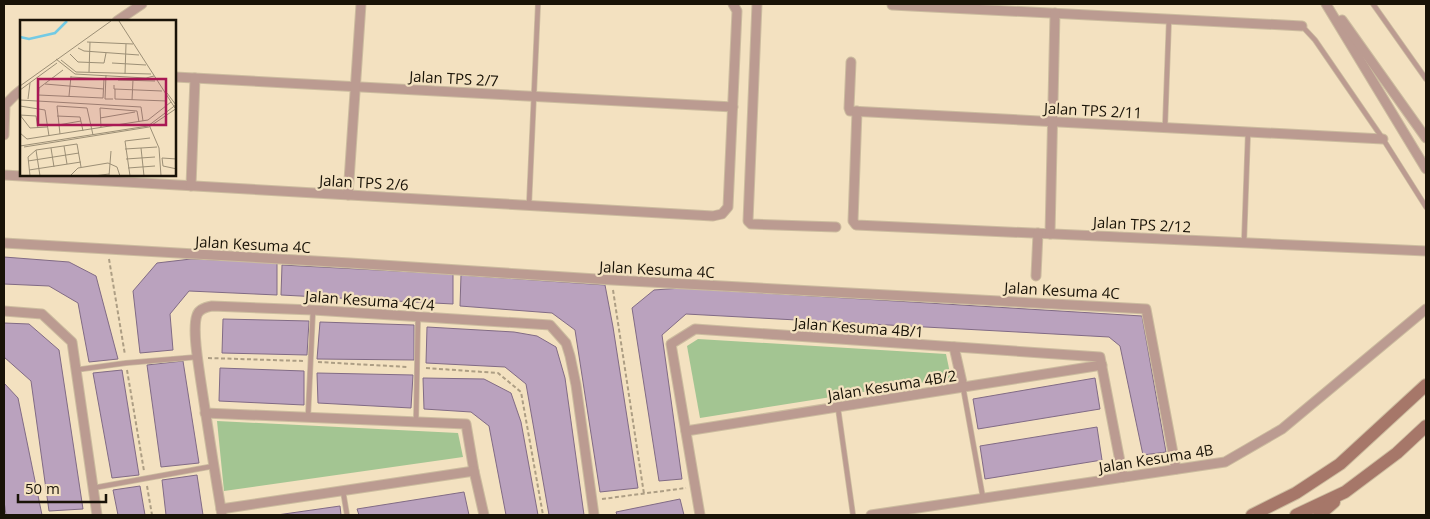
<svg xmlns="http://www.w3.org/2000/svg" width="1430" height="519" font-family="'Open Sans',sans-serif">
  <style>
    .green { fill: #a3c592 }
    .building { fill: #baa2be; stroke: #816b85 }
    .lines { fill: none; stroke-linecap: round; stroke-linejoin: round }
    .lane-casing { stroke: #ccbc9f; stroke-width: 6 }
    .street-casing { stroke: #ccbc9f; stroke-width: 11 }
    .secondary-casing { stroke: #ccbc9f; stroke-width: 14 }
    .path { stroke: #ad9e84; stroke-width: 2; stroke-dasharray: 4 2.5; stroke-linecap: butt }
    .lane { stroke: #bb9b91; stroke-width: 4.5 }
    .street { stroke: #bb9b91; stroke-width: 9 }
    .secondary { stroke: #a67769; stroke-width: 12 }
    .labels { text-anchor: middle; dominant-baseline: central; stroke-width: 4.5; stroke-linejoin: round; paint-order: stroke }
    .street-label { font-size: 15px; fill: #191307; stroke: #f3e1c0 }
    .inset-river { fill: none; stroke: #73cae4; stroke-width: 2.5 }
    .inset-road { fill: none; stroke: #9c8f76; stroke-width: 1 }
    .view { fill: #a91854; fill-opacity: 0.15; stroke: #a91854; stroke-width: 2.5 }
    .inset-edge { fill: none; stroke: #191307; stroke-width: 2.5 }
  </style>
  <rect width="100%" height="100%" fill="#f3e1c0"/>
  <g class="green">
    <polygon points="698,339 946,354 951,378 700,418 687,346"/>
    <polygon points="217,421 458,433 463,457 224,491"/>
  </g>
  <g class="building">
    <polygon points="4,257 69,262 96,276 118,359 89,362 78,303 49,286 4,284"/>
    <polygon points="191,259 277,262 277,295 189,291 170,314 173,350 140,353 133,291 157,263"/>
    <polygon points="282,265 453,274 453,304 281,295"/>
    <polygon points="461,275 605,285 613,327 638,488 600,492 575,330 552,313 460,306"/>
    <polygon points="681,288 1142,316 1166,452 1143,455 1120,346 1109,337 686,314 662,335 682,479 659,481 632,308 654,290"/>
    <polygon points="223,319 309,321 307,355 222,353"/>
    <polygon points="320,322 414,325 414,360 317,359"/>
    <polygon points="4,323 29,324 59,350 83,509 49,511 31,381 4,357"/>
    <polygon points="427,327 514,332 537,336 556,347 565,378 584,515 549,515 526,384 505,367 426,363"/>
    <polygon points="183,361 199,463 161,467 147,365"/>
    <polygon points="220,368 304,371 304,405 219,401"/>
    <polygon points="122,370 139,475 112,478 93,373"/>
    <polygon points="317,373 413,375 411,408 318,403"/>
    <polygon points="423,378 484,379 511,393 521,422 538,515 506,515 489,426 471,412 424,409"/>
    <polygon points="1095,378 1100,409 978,429 973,399"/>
    <polygon points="4,383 18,398 42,515 6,515 4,501"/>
    <polygon points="1097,427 1102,460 985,479 980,446"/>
    <polygon points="197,475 203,515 166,515 162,480"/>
    <polygon points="140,486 145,515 118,515 113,490"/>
    <polygon points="464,492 469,515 359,515 357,509"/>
    <polygon points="680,499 684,515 617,515 616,512"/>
    <polygon points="340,506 341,515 277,515"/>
  </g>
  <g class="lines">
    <g class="lane-casing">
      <g id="lane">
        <polyline points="1373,4 1426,79"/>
        <polyline points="1302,26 1315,40 1383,139 1426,207"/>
        <polyline points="1165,127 1169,19"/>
        <polyline points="529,205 538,4"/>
        <polyline points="1244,243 1248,132"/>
        <polyline points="75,370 126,363 197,357"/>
        <polyline points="963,387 983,498"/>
        <polyline points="838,408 853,515"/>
        <polyline points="308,417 313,310"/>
        <polyline points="416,422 418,317"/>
        <polyline points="93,488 214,466"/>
        <polyline points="343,491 347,515"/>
      </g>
    </g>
    <g class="street-casing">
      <g id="street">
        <polyline points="757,4 748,221 751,224 836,227"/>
        <polyline points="1326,4 1426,169"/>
        <polyline points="892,5 1302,26"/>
        <polyline points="1342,20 1426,138"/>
        <polyline points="117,21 142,4"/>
        <polyline points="851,62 849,108 850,111 1383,139"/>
        <polyline points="175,77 733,107"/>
        <polyline points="857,111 853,221 856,225 1426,251"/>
        <polyline points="4,135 5,105 15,95 21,90"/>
        <polyline points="4,175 713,216 722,214 728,207 737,11 733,4"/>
        <polyline points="191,186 195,78"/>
        <polyline points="348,195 361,4"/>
        <polyline points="1050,234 1055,13"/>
        <polyline points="4,243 350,263 612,280 1146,309 1176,469"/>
        <polyline points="1036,276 1038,233"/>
        <polyline points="4,311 42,314 72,342 97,515"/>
        <polyline points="954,347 963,387"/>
        <polyline points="205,413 466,424 474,471 484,515"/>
        <polyline points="686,431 1102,365"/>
        <polyline points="221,509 474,471"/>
        <path d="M222 515C214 469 207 422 200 376 198 361 192 329 197 315 199 309 206 307 212 306L313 310 550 325 566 343 570 356 576 385 594 515"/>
        <polyline points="700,515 671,344 695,329 1100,357 1123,477"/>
        <polyline points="871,515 1225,462 1282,429 1426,309"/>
      </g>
    </g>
    <g class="secondary-casing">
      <g id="secondary">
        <polyline points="1252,515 1296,493 1340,464 1426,385"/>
        <polyline points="1296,515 1345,492 1397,453 1426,426"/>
        <polyline points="1319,515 1334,502"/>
      </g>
    </g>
    <g class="path">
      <polyline points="109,259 125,355"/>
      <polyline points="613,290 644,494"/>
      <polyline points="208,358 303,361"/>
      <polyline points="318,362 408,367"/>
      <polyline points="426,368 498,373 521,392 543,515"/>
      <polyline points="127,370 144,471"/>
      <polyline points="147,486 152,515"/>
      <polyline points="602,499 686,488"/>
    </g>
    <use href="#lane" class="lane"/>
    <use href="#street" class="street"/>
    <use href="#secondary" class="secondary"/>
  </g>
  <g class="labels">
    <g class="street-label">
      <text transform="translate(454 78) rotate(3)">Jalan TPS 2/7</text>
      <text transform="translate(1093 110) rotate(3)">Jalan TPS 2/11</text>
      <text transform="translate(364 182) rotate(3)">Jalan TPS 2/6</text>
      <text transform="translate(1142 224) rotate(3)">Jalan TPS 2/12</text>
      <text transform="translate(253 244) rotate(3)">Jalan Kesuma 4C</text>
      <text transform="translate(657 269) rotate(3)">Jalan Kesuma 4C</text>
      <text transform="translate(1062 290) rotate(3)">Jalan Kesuma 4C</text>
      <text transform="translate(370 300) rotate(4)">Jalan Kesuma 4C/4</text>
      <text transform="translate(859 327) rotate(4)">Jalan Kesuma 4B/1</text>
      <text transform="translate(892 385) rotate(-9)">Jalan Kesuma 4B/2</text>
      <text transform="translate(1156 458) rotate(-9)">Jalan Kesuma 4B</text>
    </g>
  </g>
  <g transform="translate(20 20)">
    <rect width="156" height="156" fill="#f3e1c0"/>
    <path class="inset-river" d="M0 17 9 19 35 13 47 1"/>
    <path class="inset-road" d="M99 1 155 88M67 22 113 24M58 28 64 31 119 35M50 34 58 42 84 43 86 33M36 39 55 54 126 58 134 56M41 40 56 52 131 54M92 43 126 45M69 52 70 22M105 54 106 24M86 55 85 79H93M98 60 135 61M25 64 84 69M94 65V69L142 71M0 66 91 1M95 69V79L147 81M0 70 37 43M147 73 156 85M18 75 83 78 84 59 51 57M49 76 51 56M8 79 10 63M0 80 121 87 123 101M18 80 19 68 43 50M112 80 113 60M0 86 25 90 29 116M0 95 10 108 27 107M0 95 16 96 18 108M37 96 60 97 63 111M80 98 115 92M38 105 61 101M81 107 80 88 117 91 119 102M130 107 139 128 141 156M0 113 7 119 128 100 151 82M40 114 37 86 67 88 73 115M0 126 128 106 157 84M44 126 47 144M4 127 129 107 157 88M31 128 34 147M121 128 124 156M105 129 137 127M16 130 20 156M106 139 135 137M157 139 142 138 143 146 157 149M8 141 59 133M108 148 135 146M9 150 61 142M10 156 8 137 16 130 57 124 61 147M50 156 58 148 88 143 97 147 100 156M74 156 89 154M89 156 91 131M110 156 105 121 130 118"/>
    <path class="view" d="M18 59H146V105H18Z"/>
    <rect width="156" height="156" class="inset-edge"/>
  </g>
  <rect width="1430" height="519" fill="none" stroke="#191307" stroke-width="10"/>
  <path d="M18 494v8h88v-8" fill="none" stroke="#191307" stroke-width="2.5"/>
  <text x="25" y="494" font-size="15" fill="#191307" stroke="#f3e1c0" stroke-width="4" paint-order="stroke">50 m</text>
</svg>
